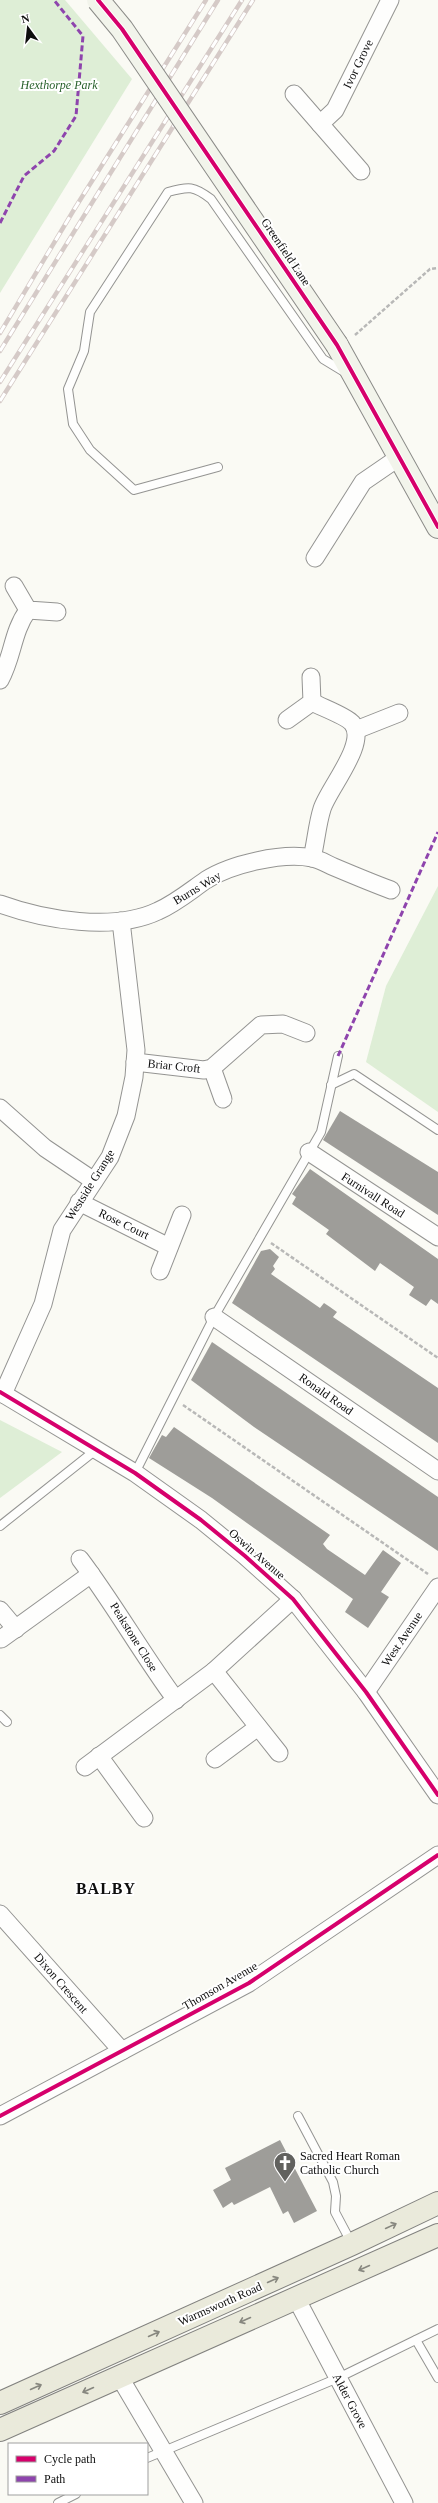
<svg xmlns="http://www.w3.org/2000/svg" width="438" height="2503" font-family="Georgia,serif">
  <style>
    .green { fill: #deeed6 }
    .building { fill: #9e9d99 }
    .lines { fill: none; stroke-linecap: round; stroke-linejoin: round }
    .lane-casing { stroke: #949492; stroke-width: 10 }
    .street-casing { stroke: #949492; stroke-width: 19 }
    .secondary-casing { stroke: #8b8b88; stroke-width: 24 }
    .primary-casing { stroke: #82827f; stroke-width: 24 }
    .path { stroke: #b8b8b7; stroke-width: 2.5; stroke-dasharray: 4 2; stroke-linecap: butt }
    .lane { stroke: #fefefd; stroke-width: 8 }
    .street { stroke: #fefefd; stroke-width: 17 }
    .secondary { stroke: #f2f4eb; stroke-width: 22 }
    .primary { stroke: #eaeadb; stroke-width: 22 }
    .rail-casing { stroke: #d5cac7; stroke-width: 4.5 }
    .rail { stroke: #fff; stroke-width: 3; stroke-dasharray: 9; stroke-linecap: butt }
    .secondary-bridge-casing { stroke: #8b8b88; stroke-width: 24; stroke-linecap: butt }
    .secondary-bridge { stroke: #f2f4eb; stroke-width: 22 }
    .quiet { stroke: #8e44ad; stroke-width: 3; stroke-dasharray: 6 3; stroke-linecap: butt }
    .cycleway-casing { stroke: #fff; stroke-width: 6 }
    .cycleway { stroke: #d6006c; stroke-width: 4 }
    .oneway { stroke: #87877f }
    .labels { text-anchor: middle; dominant-baseline: central; stroke-width: 4; stroke-linejoin: round; paint-order: stroke }
    .street-label { font-size: 12px; fill: #0e0e0e; stroke: #fff }
    .park-label { font-size: 12px; font-style: italic; fill: #265f29; stroke: #fff }
    .poi-label { font-size: 12px; fill: #0e0e0e; stroke: #fff; text-anchor: start }
    .district-label { font-size: 16px; font-weight: bold; letter-spacing: 1px; fill: #0e0e0e; stroke: #fff }
  </style>
  <rect width="100%" height="100%" fill="#fafaf4"/>
  <g class="green">
    <polygon points="0,0 65,0 132,79 0,293"/>
    <polygon points="438,886 438,1112 366,1062 386,986"/>
    <polygon points="0,1420 62,1452 0,1498"/>
  </g>
  <g class="building">
    <polygon points="340,1111 438,1172 438,1215 323,1140"/>
    <polygon points="310,1169 438,1259 438,1304 431,1299 426,1306 409,1295 414,1287 380,1263 375,1271 326,1234 329,1230 292,1204 296,1197 292,1194"/>
    <polygon points="270,1249 279,1257 273,1266 275,1269 271,1274 320,1308 324,1303 330,1307 337,1312 333,1317 438,1388 438,1443 232,1303 261,1251"/>
    <polygon points="212,1342 438,1497 438,1551 254,1427 191,1380"/>
    <polygon points="174,1427 330,1535 323,1544 327,1549 365,1575 383,1550 401,1563 381,1592 389,1597 368,1628 345,1612 353,1599 212,1498 149,1458 162,1435 166,1437"/>
    <polygon points="280,2140 317,2211 294,2223 288,2211 283,2214 270,2187 234,2205 232,2202 223,2208 213,2190 231,2180 225,2168"/>
  </g>
  <g class="lines">
    <g class="lane-casing">
      <g id="lane">
        <path d="M218 467 134 490 90 450 73 424 68 389 84 351 90 312 168 192C189 186 194 186 211 199L323 359 346 373"/>
        <polyline points="331,1085 354,1074 438,1130"/>
        <polyline points="135,1473 214,1317 321,1132 338,1056"/>
        <polyline points="0,1526 97,1449"/>
        <polyline points="0,1715 7,1722"/>
        <polyline points="298,2116 333,2182 336,2196 335,2212 352,2244"/>
        <polyline points="416,2340 438,2378"/>
        <polyline points="147,2458 338,2378 438,2329"/>
        <polyline points="58,2503 76,2494"/>
      </g>
    </g>
    <g class="street-casing">
      <g id="street">
        <polyline points="294,94 361,171"/>
        <polyline points="320,124 335,110 390,0"/>
        <polyline points="315,558 363,482 398,458"/>
        <polyline points="14,586 28,610 57,612"/>
        <path d="M0 680C13 657 12 632 28 610"/>
        <path d="M312 702C321 707 346 716 352 723 369 742 328 789 322 809 317 825 316 842 312 858"/>
        <polyline points="287,720 312,702 311,677"/>
        <polyline points="356,730 399,713"/>
        <path d="M0 904C44 920 114 932 158 911 176 903 190 891 206 880 231 864 283 852 312 858 319 859 327 864 334 867 353 875 372 883 391 890"/>
        <polyline points="135,1062 204,1070 212,1068 261,1025 283,1024 306,1033"/>
        <polyline points="212,1068 223,1099"/>
        <polyline points="0,1108 45,1148 94,1181"/>
        <polyline points="309,1152 438,1237"/>
        <polyline points="79,1202 169,1247"/>
        <polyline points="160,1271 182,1215"/>
        <polyline points="214,1317 438,1471"/>
        <polyline points="0,1392 135,1473 201,1520 245,1556 293,1599 366,1692 438,1795"/>
        <polyline points="3,1394 43,1304 62,1230 110,1157 126,1116 134,1077 136,1050 121,921"/>
        <path d="M80 1559C114 1604 142 1654 176 1700"/>
        <polyline points="0,1610 16,1629"/>
        <polyline points="1,1639 91,1574"/>
        <polyline points="214,1671 279,1753"/>
        <polyline points="366,1692 438,1587"/>
        <polyline points="99,1756 144,1818"/>
        <polyline points="215,1759 258,1727"/>
        <polyline points="85,1767 214,1671 293,1599"/>
        <polyline points="0,1914 122,2051"/>
        <polyline points="0,2116 249,1983 438,1855"/>
        <polyline points="296,2298 404,2503"/>
        <polyline points="119,2376 194,2503"/>
      </g>
    </g>
    <g class="secondary-casing">
      <polyline id="secondary" points="337,345 438,527"/>
    </g>
    <g class="primary-casing">
      <g id="primary">
        <polyline points="0,2403 352,2244 438,2203"/>
        <polyline points="0,2430 438,2235"/>
      </g>
    </g>
    <g class="path">
      <polyline points="355,335 430,269 438,268"/>
      <polyline points="271,1243 438,1358"/>
      <polyline points="183,1405 428,1574"/>
    </g>
    <use href="#lane" class="lane"/>
    <use href="#street" class="street"/>
    <use href="#secondary" class="secondary"/>
    <use href="#primary" class="primary"/>
    <g class="rail-casing">
      <g id="rail">
        <polyline points="0,333 75,208 206,0"/>
        <polyline points="0,351 218,0"/>
        <polyline points="0,382 242,0"/>
        <polyline points="0,401 253,0"/>
      </g>
    </g>
    <use href="#rail" class="rail"/>
    <g class="secondary-bridge-casing">
      <polyline id="secondary-bridge" points="98,0 122,29 337,345"/>
    </g>
    <use href="#secondary-bridge" class="secondary-bridge"/>
    <g class="quiet">
      <polyline points="0,223 24,176 54,151 76,116 83,36 54,0"/>
      <polyline points="338,1056 438,832"/>
    </g>
    <g class="cycleway-casing">
      <g id="cycleway">
        <polyline points="98,0 122,29 337,345 438,527"/>
        <polyline points="0,1392 135,1473 201,1520 245,1556 293,1599 366,1692 438,1795"/>
        <polyline points="0,2116 249,1983 438,1855"/>
      </g>
    </g>
    <use href="#cycleway" class="cycleway"/>
  </g>
  <defs><path id="oneway-shaft" d="M-6 0H5M1.5-3L5.5 0L1.5 3" fill="none" stroke-width="1.6" stroke-linecap="round" stroke-linejoin="round"/></defs>
  <g class="oneway">
    <use href="#oneway-shaft" transform="translate(391 2226) rotate(-25)"/>
    <use href="#oneway-shaft" transform="translate(364 2268) rotate(156)"/>
    <use href="#oneway-shaft" transform="translate(273 2280) rotate(-24)"/>
    <use href="#oneway-shaft" transform="translate(245 2320) rotate(156)"/>
    <use href="#oneway-shaft" transform="translate(154 2334) rotate(-24)"/>
    <use href="#oneway-shaft" transform="translate(36 2387) rotate(-24)"/>
    <use href="#oneway-shaft" transform="translate(88 2390) rotate(156)"/>
  </g>
  <defs>
    <g id="church-pin" transform="scale(1.15)"><path d="M0 17L-7.5 6A9.5 9.5 0 1 1 7.5 6Z" fill="#61615e" stroke="#fff"/><path d="M-1.2-6h2.4v3.5h3.3v2.4h-3.3V6h-2.4V-.1h-3.3v-2.4h3.3Z" fill="#fff"/></g>
  </defs>
  <g fill-rule="evenodd">
    <use href="#church-pin" x="285" y="2163"/>
  </g>
  <g class="labels">
    <g class="street-label">
      <text transform="translate(358 64) rotate(-64)">Ivor Grove</text>
      <text transform="translate(286 252) rotate(56)">Greenfield Lane</text>
      <text transform="translate(197 888) rotate(-31)">Burns Way</text>
      <text transform="translate(174 1066) rotate(6)">Briar Croft</text>
      <text transform="translate(90 1185) rotate(-58)">Westside Grange</text>
      <text transform="translate(373 1195) rotate(33)">Furnivall Road</text>
      <text transform="translate(124 1224) rotate(26)">Rose Court</text>
      <text transform="translate(326 1394) rotate(35)">Ronald Road</text>
      <text transform="translate(257 1554) rotate(41)">Oswin Avenue</text>
      <text transform="translate(134 1637) rotate(58)">Peakstone Close</text>
      <text transform="translate(402 1639) rotate(-56)">West Avenue</text>
      <text transform="translate(61 1983) rotate(49)">Dixon Crescent</text>
      <text transform="translate(220 1986) rotate(-30)">Thomson Avenue</text>
      <text transform="translate(220 2304) rotate(-24)">Warmsworth Road</text>
      <text transform="translate(350 2401) rotate(62)">Alder Grove</text>
    </g>
    <g class="park-label">
      <text x="59" y="85">Hexthorpe Park</text>
    </g>
    <g class="poi-label">
      <text x="300" y="2156">Sacred Heart Roman<tspan x="300" dy="14">Catholic Church</tspan></text>
    </g>
    <g class="district-label">
      <text x="106" y="1888">BALBY</text>
    </g>
  </g>
  <rect x="8" y="2443" width="140" height="52" fill="#ffffff" stroke="#9f9f9f"/>
  <rect x="16" y="2456" width="20" height="6" fill="#d6006c" stroke="#9f9f9f"/>
  <text x="44" y="2463" font-size="12" fill="#0e0e0e">Cycle path</text>
  <rect x="16" y="2476" width="20" height="6" fill="#8e44ad" stroke="#9f9f9f"/>
  <text x="44" y="2483" font-size="12" fill="#0e0e0e">Path</text>
  <g transform="translate(28 28) rotate(345)" stroke="#ffffff" stroke-width="3" paint-order="stroke">
  <path d="M0-3L7 15L0 10L-7 15Z" fill="#0e0e0e"/>
  <text y="-6" font-size="11" font-weight="bold" text-anchor="middle" fill="#0e0e0e">N</text>
  </g>
</svg>
